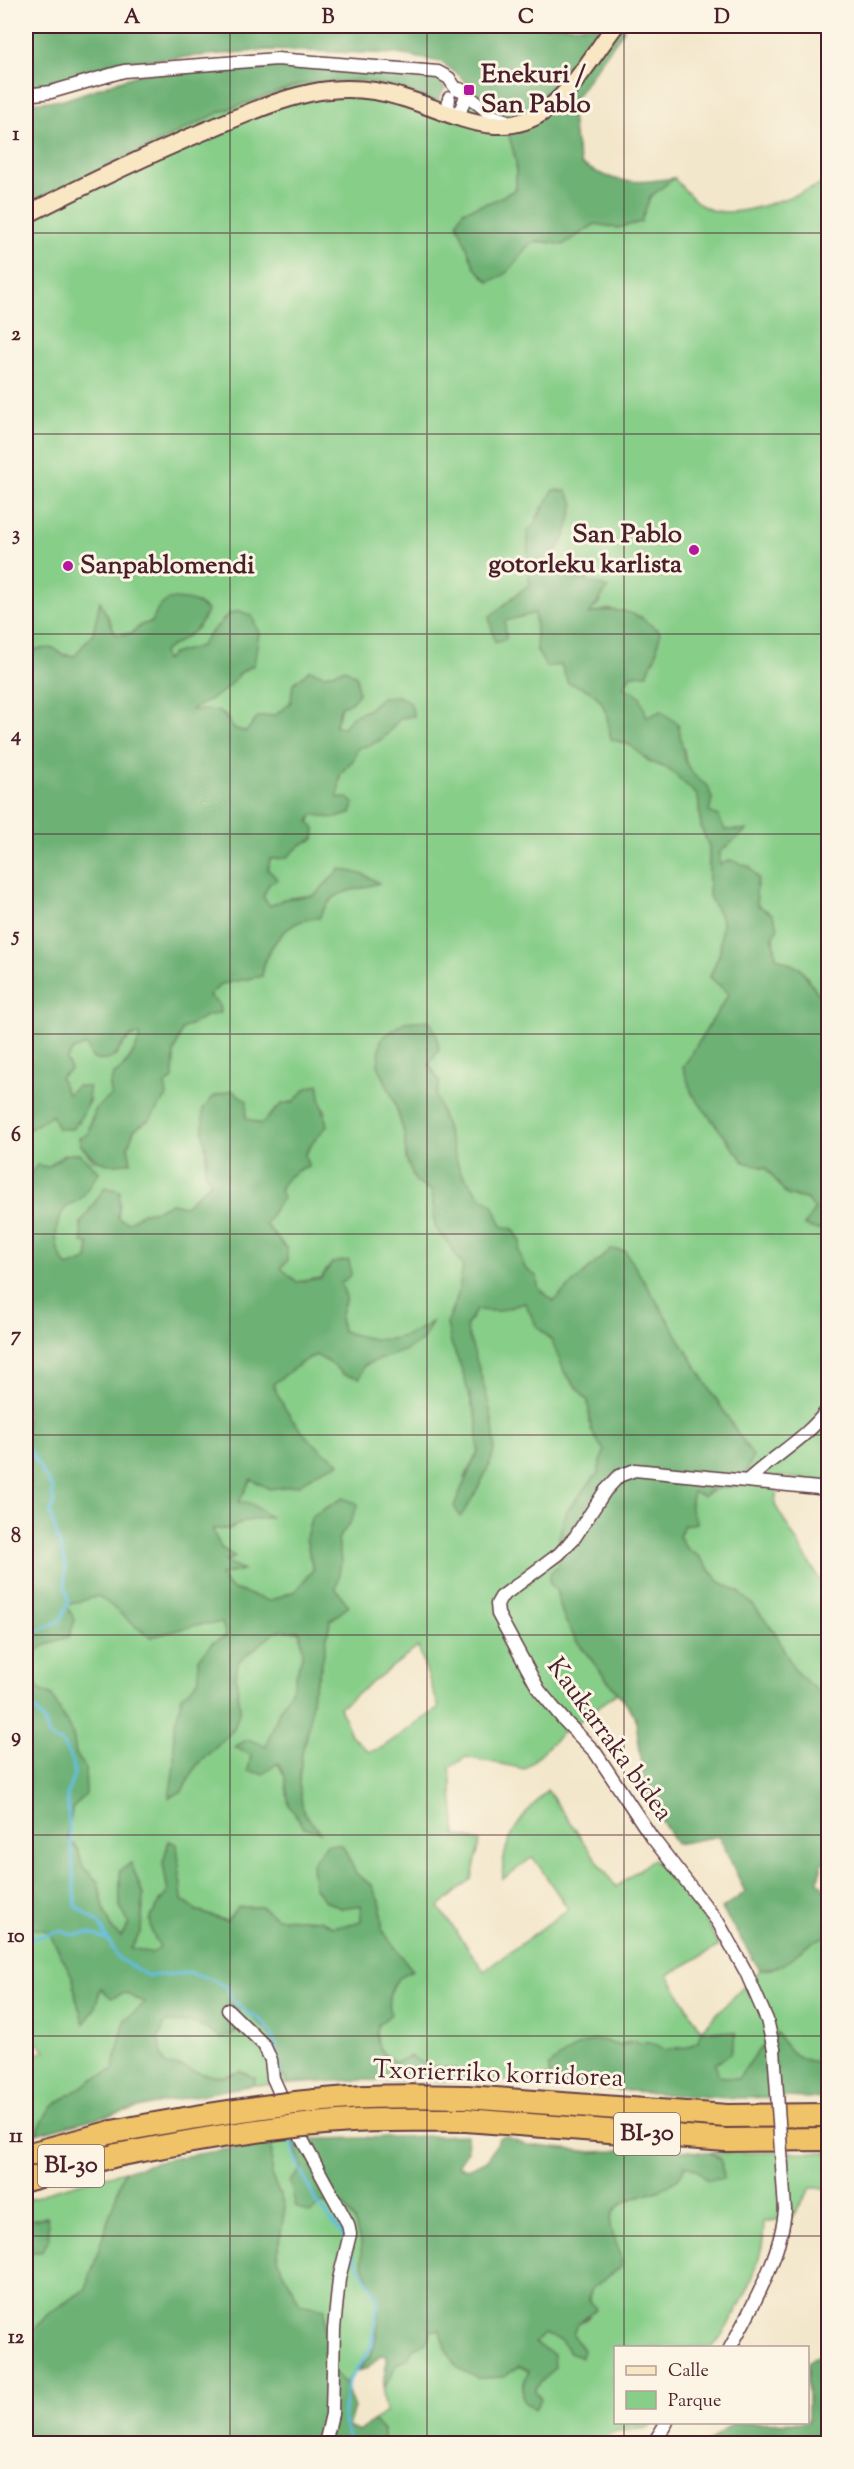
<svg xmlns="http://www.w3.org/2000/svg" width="854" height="2469" font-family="'Sorts Mill Goudy',serif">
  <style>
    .green { fill: #87ce89; stroke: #68765a; stroke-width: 1.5; fill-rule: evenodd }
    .forest { fill: #6db175; stroke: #5c6850; stroke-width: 1.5 }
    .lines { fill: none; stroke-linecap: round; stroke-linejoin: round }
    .stream { stroke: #63bde0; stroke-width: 3 }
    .street-casing { stroke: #633d43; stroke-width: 15 }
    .secondary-casing { stroke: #633d43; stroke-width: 20 }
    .highway-casing { stroke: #633d43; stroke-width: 26 }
    .street { stroke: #fff; stroke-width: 12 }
    .secondary { stroke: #f9e7c3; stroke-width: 16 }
    .highway { stroke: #f0c369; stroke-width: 22 }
    .street-bridge-casing { stroke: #633d43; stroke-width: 15; stroke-linecap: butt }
    .highway-bridge-casing { stroke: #633d43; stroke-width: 26; stroke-linecap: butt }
    .street-bridge { stroke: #fff; stroke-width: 12 }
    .highway-bridge { stroke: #f0c369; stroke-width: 22 }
    .grid { fill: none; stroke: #4a1f2b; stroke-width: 1.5; stroke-opacity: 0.55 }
    .poi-dot { fill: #b5179e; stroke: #fcf5e5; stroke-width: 2 }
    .labels { text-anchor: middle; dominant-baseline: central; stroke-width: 6; stroke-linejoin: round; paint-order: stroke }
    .shield { fill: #fcf5e5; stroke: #7f5f63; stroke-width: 1.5 }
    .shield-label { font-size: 24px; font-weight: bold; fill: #4a1f2b }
    .poi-label { font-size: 26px; font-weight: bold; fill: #4a1f2b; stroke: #fcf5e5; text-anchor: start }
    .street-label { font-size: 26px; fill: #4a1f2b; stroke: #fcf5e5 }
    .neatline { fill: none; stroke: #4a1f2b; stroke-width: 2 }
    .grid-label { font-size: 20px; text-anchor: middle; font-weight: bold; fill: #4a1f2b }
  </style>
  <rect width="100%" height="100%" fill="#fcf5e5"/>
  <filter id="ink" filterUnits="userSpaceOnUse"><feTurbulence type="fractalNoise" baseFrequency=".0167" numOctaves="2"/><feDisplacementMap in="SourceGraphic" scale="12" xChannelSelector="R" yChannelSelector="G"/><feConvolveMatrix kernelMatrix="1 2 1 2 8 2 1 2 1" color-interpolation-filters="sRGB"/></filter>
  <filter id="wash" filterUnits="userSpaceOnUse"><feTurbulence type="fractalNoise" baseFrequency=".008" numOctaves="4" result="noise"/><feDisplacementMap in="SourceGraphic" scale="24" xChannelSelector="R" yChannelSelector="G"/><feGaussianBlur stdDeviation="1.35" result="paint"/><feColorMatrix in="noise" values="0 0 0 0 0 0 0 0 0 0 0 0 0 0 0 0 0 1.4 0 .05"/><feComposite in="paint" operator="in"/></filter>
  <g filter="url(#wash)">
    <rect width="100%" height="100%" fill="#f3e7cb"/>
    <g class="green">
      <path d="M362 80 397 88 437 101 485 102 503 113 516 161V189L496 200 463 211 506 273C526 246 528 236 563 245L595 224 618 228 650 197 674 178C683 188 693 201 704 207 735 224 798 193 828 182V997L817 992 801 969 776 957 772 914 757 905 756 890 758 878 720 865V852L746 830H725L718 816 709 812 712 799 686 767 684 749 647 717 622 687 631 675 642 617 609 609 588 614 601 601 588 580 573 579 557 570 556 551C568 538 569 520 574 503L542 507 534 525 527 532C529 550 527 567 530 584L512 598 504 621 535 613 537 651 561 664 568 683C604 692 605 704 611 739L630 745 650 762 669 769 698 796 701 826 709 847V896L722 920 720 952 710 977 729 994 696 1046 744 1162 766 1168 787 1195 806 1199 815 1209 804 1225 818 1230 828 1224V1417L818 1431 828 1425V1483L778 1476 775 1505 828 1594V1699L821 1695 794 1670 776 1634 753 1605 739 1592 720 1582 699 1557 686 1548 679 1536 684 1525 696 1523C689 1512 689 1505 693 1492L703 1496 719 1488 753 1456C708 1390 669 1319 625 1252L553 1301 538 1287 537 1277 525 1269 519 1251 496 1218 492 1205 480 1196 460 1171 436 1096 440 1082 429 1064 378 1065 394 1100 405 1136 406 1159 416 1182 432 1191 435 1227 449 1244 463 1266 458 1295 450 1313 451 1343 461 1367 478 1424V1451L464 1479 493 1431 483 1384 466 1327 476 1310 498 1311 525 1303 536 1325 552 1341 565 1373 588 1401 591 1430 604 1451 598 1473 565 1513 559 1538 558 1565 551 1572 563 1616 576 1640 617 1693 559 1736 525 1769 466 1757 450 1768 456 1835 480 1841 472 1878 439 1907 484 1971 568 1909 533 1857 503 1879C499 1842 523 1815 547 1790L616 1887 653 1859 706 1921 719 1946 668 1975 701 2030 760 1970C784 1969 789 1960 806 1946 813 1941 821 1938 828 1935V2059L825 2063 805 2061 788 2051H758L738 2079 719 2076 701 2030 698 2042 685 2048 664 2050 635 2041 617 2045 599 2040 549 2079 566 2085 519 2080 465 2082 464 2072C443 2064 432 2071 411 2057L395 2062C378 2052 375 2044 378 2025L391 2014 387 2000 398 1977 412 1970 382 1930 381 1906 372 1886 356 1873 342 1845 325 1901 341 1908 361 1905V1921L348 1925 332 1927 320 1920 277 1918 261 1907 226 1921 197 1911 182 1900 179 1877 169 1841 163 1863 168 1892 160 1901 152 1933 161 1947 152 1953 131 1948C150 1916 143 1896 131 1863L120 1871V1906L129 1924 122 1938 113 1930 105 1912 98 1882 83 1867 78 1850 67 1838 72 1809 86 1794 85 1768 76 1754 73 1735 52 1696 38 1689C35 1682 31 1674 31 1667 31 1655 59 1618 66 1605L99 1596C117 1609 131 1625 151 1637L200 1624 222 1623 227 1636 212 1643 199 1680 174 1729V1766L170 1797 182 1791 197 1765 234 1729 240 1708 236 1678 238 1662 278 1630 300 1631 303 1652 293 1687 279 1712 266 1747 251 1755 248 1771 277 1762 285 1777 289 1805 319 1831 303 1812 299 1783 302 1751 309 1726 313 1691 321 1667 330 1621 348 1606 336 1589 341 1562 338 1539 351 1521 343 1498 312 1516 306 1538 313 1570 295 1591 269 1601 230 1588 220 1575 242 1570 224 1561 235 1557 221 1548 212 1529H229L245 1521 269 1517 239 1502 251 1479 299 1485 318 1471 339 1463 316 1448 283 1409 273 1384 304 1361 316 1355 332 1364 344 1375 383 1357 431 1323C425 1326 418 1332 411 1335 387 1344 365 1339 342 1331L340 1317 346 1297 332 1263 321 1278 297 1282 280 1268 278 1238 265 1224C286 1199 269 1181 308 1166L305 1155 318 1135 326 1112 318 1098 307 1088 293 1102 282 1104 261 1124 246 1118 203 1109C203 1130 208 1151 205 1171L211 1182 185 1206 171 1203 158 1210 144 1212 128 1223 118 1218 120 1203 105 1187 81 1223 89 1244 87 1260 68 1267C53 1251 52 1223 67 1206 70 1202 77 1202 80 1199 87 1192 93 1180 99 1172L79 1153 64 1155 48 1167 37 1166 26 1180V1124L30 1128 52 1115 79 1122 81 1113 90 1100 67 1095 60 1077 71 1069 66 1060 73 1050 86 1045 115 1057C122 1046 127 1035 141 1034L137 1047 110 1085 111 1096 91 1119 88 1134 80 1144 93 1160 128 1147 134 1130 150 1119 165 1084 173 1078 174 1053 182 1029 206 1016 220 1013 208 996 221 984 262 976C265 948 287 918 319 918 328 897 342 889 365 888L340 869 315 895 284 899 270 906 263 897C269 883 267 873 270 859L286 858 302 844 314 839 308 822 313 814 338 798 340 773 353 760 358 747C368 745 376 744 384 737 397 725 393 718 413 716L382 697 368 710 353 716 343 727H335L339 716 346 669 293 684 291 702 276 715 258 717 246 732 233 728 225 714 187 710 229 686 239 672 253 665 240 611 228 614C219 627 208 632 201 646L165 662 163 652C182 637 199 635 207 610L198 603 159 607 152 622 141 625 132 633 116 635 106 612 97 615 93 633 75 656 36 649 26 660V206L220 112 300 84ZM418 1647 439 1708 381 1748 369 1752 351 1735 340 1707Z"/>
      <polygon points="26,1927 48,1930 73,1978 76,1998 84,2024 94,2010 101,1988 125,1993 145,2003 125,2020 113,2070 92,2080 50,2108 36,2134 26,2137 26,2057 46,2051 26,2034"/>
      <path d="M242 2008C267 2030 278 2035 278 2071L290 2084 254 2085 255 2078 204 2076 180 2066 164 2065 158 2038 166 2022H196L227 2019Z"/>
      <polygon points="293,2140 302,2169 322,2203 344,2206 354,2220 361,2245 362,2262 378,2302 379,2323 371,2355 345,2383 324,2364 325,2309 300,2304 277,2259 285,2206 271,2175 272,2142"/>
      <path d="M828 2152V2188H811L792 2217 764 2222C763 2231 764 2241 761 2250 753 2284 734 2320 713 2347L616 2348V2422L653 2423 649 2428 616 2431 593 2443 385 2444 383 2430 372 2421 387 2412C376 2391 389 2384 396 2364L408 2359 413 2348 426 2343 431 2330H441L447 2351 477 2378 504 2377 519 2366 529 2371 534 2390 554 2367 543 2350 534 2344 544 2334 561 2340 569 2352 583 2350 573 2335 576 2326 589 2317 591 2289 621 2267C619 2258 609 2232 610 2226 611 2185 675 2203 685 2165L700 2172 707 2180 721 2159 710 2153Z"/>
      <polygon points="124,2171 86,2289 48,2314 26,2339 26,2251 41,2252 47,2217 26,2221 26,2201 50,2191"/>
    </g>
    <g class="forest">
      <path d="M26 26H624V30L571 103 574 135 581 164C617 185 635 184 674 178L650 197 641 222 618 228 595 224 563 245C520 233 531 251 506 273 501 277 494 279 489 282L475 268 457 223 463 211 496 200 516 189V161L503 113 485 102 460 76 441 62 398 54 268 50 115 63 63 82 26 88Z"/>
      <polygon points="282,65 416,75 439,79 445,88 437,101 397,88 362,80 300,84 220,112 26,206 26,103 64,100 140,74"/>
      <path d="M553 490 566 491 574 503C569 520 568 538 556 551L557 570C573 579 591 581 608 588L589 614C622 606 635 611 660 632L656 655 647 674 631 675 623 687 640 696 647 717 661 711 678 724C685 754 680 769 708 786L712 799 709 812 718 816 725 830H747L720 852V864L731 860 750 867 758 878 756 890 757 905 772 914 778 927 773 938 776 957 801 969 817 992 828 997V1171L826 1173 828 1224 818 1230 804 1226 815 1209 806 1199 787 1195 766 1168 744 1162 692 1094 683 1067 729 994 710 977 720 952 722 920 709 896V847L701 826 698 796 669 769 650 762 630 745 611 739C605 704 604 692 568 683L561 665 546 667 537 651 535 613 505 621 506 639 495 642 489 617 530 584C527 567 529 550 527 532L534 525Z"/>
      <path d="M169 599C185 599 195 600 207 610 199 635 182 637 163 652L165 661 172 654 201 646C208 632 219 627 228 614L240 611 252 616 259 633 254 665C236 673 240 676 228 687 216 698 202 704 190 710 214 711 220 705 233 728L246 732 258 717 276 715 291 702 293 684 310 670 325 675 346 669 357 677 358 695 352 702 341 706 335 727H343L353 716 368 710 382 697 398 696 410 702 414 716C393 717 397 726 384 737 376 744 368 745 358 748L353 760 340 774 338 798H348L354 804 351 813C336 819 328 819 313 814L309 822 315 829 314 839 302 844 286 858 270 859 268 870 278 879 269 884 263 897 270 906 284 899 315 895 340 869 365 875 379 883C350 893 333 887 319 918 287 918 265 948 262 976L221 984 209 996 219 1004 220 1013 206 1016 182 1029 174 1053 173 1079 165 1084 167 1096 150 1119 134 1130 128 1147 131 1162C111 1166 100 1166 86 1150 82 1146 80 1145 79 1138L88 1134 96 1108 111 1096 110 1085 113 1075C126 1068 138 1049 140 1034 116 1035 123 1068 93 1059L86 1045 73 1050 66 1060 71 1069 60 1077 67 1094 77 1086 89 1087C90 1101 82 1119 72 1129H58L52 1115 30 1129 26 1124V1112L28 1106 26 1105V660L36 649 54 648 64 656H75L93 633 100 601 116 635 132 633 141 625 152 622 159 607Z"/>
      <path d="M429 1020 436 1032 439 1050 429 1064 440 1082 436 1096 460 1171 480 1196 493 1205 502 1226 513 1229 521 1241 519 1251 525 1268 537 1277 538 1287 553 1301 611 1249 625 1251C669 1319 708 1390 753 1456L741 1485 711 1490 703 1496 693 1492C689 1505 690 1512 697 1523L684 1525 679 1536 686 1548 699 1557 720 1582 739 1592 753 1605 776 1634 794 1670 821 1695 828 1699V1860L822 1864 818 1881 828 1893V1935C821 1938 813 1941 806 1946 789 1960 784 1969 760 1970L722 1909 745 1892 719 1836 676 1844 646 1795 635 1715 576 1640 563 1616 556 1590 549 1582 551 1572 558 1565 559 1538 565 1513 598 1473 604 1451 591 1430 588 1401 565 1373 552 1341 536 1325 525 1303 498 1311 476 1310 466 1327C475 1357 498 1421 494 1450 491 1467 470 1504 460 1517L454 1506 478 1451V1424L461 1367 451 1343 447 1324 458 1295 463 1266 449 1244 435 1227 432 1191 416 1182 406 1159 405 1136 394 1100 378 1065 381 1039 404 1022Z"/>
      <path d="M319 1084C318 1100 325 1110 327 1126L312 1143 305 1154 308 1166C295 1171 286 1176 280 1189L283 1199C274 1205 272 1216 265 1224L287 1249V1261L281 1268 297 1282 321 1278 332 1263 349 1260 351 1275 341 1283 346 1297 340 1317 342 1331C379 1344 399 1343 432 1322L422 1341 404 1351 364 1365 360 1378 344 1375 332 1364 316 1355 304 1361 273 1384C288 1420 307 1442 340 1463L318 1472 299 1485 269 1489 251 1479 239 1502 252 1504 270 1517 245 1521 229 1529H212L221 1548 236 1557 225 1561 243 1570 220 1575 230 1588 269 1601 295 1591 313 1570 306 1538 312 1516 343 1498 358 1504 351 1521 338 1539 341 1562 336 1589 349 1606 330 1621 321 1667 313 1691 309 1726 302 1752 299 1783 303 1812 320 1832 304 1827 289 1805 285 1777 278 1763 263 1774 248 1771 251 1755 234 1747 248 1739 266 1746 279 1712 293 1687 303 1652 300 1631 278 1630 238 1662 236 1678 240 1708 234 1729 197 1765 182 1791 169 1798 174 1766V1729L182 1696 199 1680 198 1660 212 1643 226 1636 222 1623 200 1624 151 1637C131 1625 117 1609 98 1596L67 1605 75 1621 69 1637C34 1647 25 1653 38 1689L52 1696 73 1735 76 1754 85 1768 86 1794 72 1809 67 1838 78 1850 83 1867 98 1882 105 1912 113 1930 121 1937 129 1924 120 1906V1871L131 1863 143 1895 141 1931 131 1948 152 1953 160 1947 152 1933 150 1917 168 1892 163 1863 169 1841 177 1844 182 1900 197 1911 226 1921 238 1907H261L277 1918 320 1920 332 1927 348 1925 361 1921V1905L341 1908 325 1901 314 1887 312 1864 326 1844 342 1845 356 1873 372 1886 381 1906 382 1930 412 1970C392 1980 385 1992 391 2014L378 2025C375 2044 378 2052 395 2062L411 2056C432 2071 443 2064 464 2072L465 2082 354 2080 290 2084 278 2071C278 2035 267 2030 242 2008L227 2019 236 2032 222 2039 196 2023 166 2022 158 2038 165 2065C194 2066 211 2085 240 2071L255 2078 254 2085C180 2097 108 2114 36 2134L50 2108 92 2080 113 2070 125 2020 145 2003 125 1993 111 1998 101 1988 94 2010 84 2024 76 1998 73 1978 48 1931 26 1927V1180L37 1165 48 1167 64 1155 79 1153 99 1172C93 1179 86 1193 80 1199 77 1202 70 1203 67 1206 52 1223 53 1252 68 1267L87 1260 89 1244 82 1242 81 1223 105 1187 120 1191 118 1218 128 1223 144 1212 158 1210 171 1203 185 1206 211 1183 205 1171 207 1157 203 1131V1109L213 1097 232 1090 247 1101 246 1118 261 1124 282 1104 293 1102 307 1088Z"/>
      <path d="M701 2030 736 2033 731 2054 715 2064 719 2076 738 2079 758 2051 777 2033C791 2055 798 2061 825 2063L828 2059V2099L786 2097 728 2098 677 2095 566 2085 549 2079V2066C562 2056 582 2040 600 2040 606 2040 612 2045 619 2045 637 2044 648 2038 664 2050L685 2048 698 2042Z"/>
      <path d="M467 2135 468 2150 458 2165 467 2169 488 2160 499 2138 506 2136 527 2145 592 2152 615 2151 633 2146 710 2153 721 2159 723 2179 707 2180 700 2172 685 2165C675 2201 624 2186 612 2215 604 2235 625 2246 621 2267L591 2289 589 2299 596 2309 576 2326 573 2335 583 2350 582 2358 569 2352 561 2340 544 2334 535 2343 554 2355 555 2367 534 2390 541 2399 535 2409 524 2402C521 2389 523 2382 529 2371L519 2366 504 2377 477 2378 458 2368 447 2351 441 2330H431L426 2343 413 2348 408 2359 396 2364 391 2377 384 2387C382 2376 388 2367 387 2356L381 2355 368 2368 358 2371 371 2355 375 2344 379 2323 378 2302 362 2262 361 2245 354 2220 344 2206 322 2203 310 2213 296 2207 290 2182 302 2168 293 2140Z"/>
      <polygon points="272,2142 271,2175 285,2206 277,2259 300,2304 325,2309 324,2364 345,2383 354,2408 348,2427 359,2432 372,2421 383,2430 385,2443 26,2443 26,2339 48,2314 86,2289 124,2171 174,2158"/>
      <polygon points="47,2217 49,2239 41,2252 26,2251 26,2221"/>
      <polygon points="828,2350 828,2443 707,2443 734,2423 808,2422 808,2362"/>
    </g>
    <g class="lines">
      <g class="stream">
        <polyline points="26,1444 52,1488 54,1503 50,1513 65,1563 65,1586 69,1602 60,1621 36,1632"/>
        <polyline points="26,1629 31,1629 36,1633 26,1648"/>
        <polyline points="26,1697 45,1723 48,1734 55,1741 61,1741 73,1762 74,1774 67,1796 76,1906 99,1923 108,1940"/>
        <path d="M26 1932 35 1938 61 1931 73 1935 89 1933 108 1940 119 1959 148 1976 189 1973 206 1977 228 1988 231 1999C238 2003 240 2007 245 2011 249 2015 256 2017 261 2021 278 2036 279 2061 280 2082"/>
        <polyline points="292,2141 296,2162 317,2202 345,2238"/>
        <polyline points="350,2252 376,2294 378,2304 372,2346 348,2382 343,2417 350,2444"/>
      </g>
    </g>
  </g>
  <g filter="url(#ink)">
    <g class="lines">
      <g class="street-casing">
        <g id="street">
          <polyline points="456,89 460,89 493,116 510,122"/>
          <polyline points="26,95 51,92 124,71 277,59 438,72 449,78 456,89"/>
          <polyline points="449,98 448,108 452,116 461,109 466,96"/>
          <path d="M748 1480C775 1455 807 1438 828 1409"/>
          <polyline points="228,2010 264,2045 271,2060 273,2078 286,2107"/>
          <polyline points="774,2049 767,2020 746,1972 718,1922 651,1836 595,1752 563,1719 539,1690 498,1614 497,1604 501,1597 559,1554 575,1537 605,1491 619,1476 635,1470 828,1489"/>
          <polyline points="293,2123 348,2224 350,2234 339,2279 334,2329 332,2414 325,2444"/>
          <path d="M730 2348C752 2308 781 2256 785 2210"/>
          <polyline points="653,2444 667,2422"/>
        </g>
      </g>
      <g class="secondary-casing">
        <path id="secondary" d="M26 215C85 185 145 156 207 130 241 116 273 101 310 93 339 87 371 88 400 97 448 110 498 145 546 110 573 91 595 52 615 26"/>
      </g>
      <g class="highway-casing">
        <g id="highway">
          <polyline points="467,2097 727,2116 828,2115"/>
          <polyline points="466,2120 726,2140 828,2139"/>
          <polyline points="26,2155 112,2132"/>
          <polyline points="26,2180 117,2155"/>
        </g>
      </g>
      <use href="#street" class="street"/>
      <use href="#secondary" class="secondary"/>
      <use href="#highway" class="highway"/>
      <g class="street-bridge-casing">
        <polyline id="street-bridge" points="774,2049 785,2210"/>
      </g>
      <g class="highway-bridge-casing">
        <g id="highway-bridge">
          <path d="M112 2132C190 2117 269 2104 348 2098 387 2095 427 2096 467 2097"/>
          <path d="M117 2155C195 2140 273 2126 352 2121 390 2119 428 2120 466 2120"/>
        </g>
      </g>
      <use href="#street-bridge" class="street-bridge"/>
      <use href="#highway-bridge" class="highway-bridge"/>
    </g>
  </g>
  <path class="grid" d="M230 26V2444M427 26V2444M624 26V2348M26 233H828M26 434H828M26 634H828M26 834H828M26 1034H828M26 1234H828M26 1435H828M26 1635H828M26 1835H828M26 2036H828M26 2236H828M624 2422V2444"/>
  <g class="poi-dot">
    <rect x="463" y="84" width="12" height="12" rx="3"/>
    <circle cx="694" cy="550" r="6"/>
    <circle cx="68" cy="566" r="6"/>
  </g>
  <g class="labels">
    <g class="shield">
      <rect x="614" y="2113" width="66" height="42" rx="4.5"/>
      <rect x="38" y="2145" width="66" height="42" rx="4.5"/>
    </g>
    <g class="shield-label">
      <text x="647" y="2134">BI-30</text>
      <text x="71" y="2166">BI-30</text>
    </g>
    <g class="poi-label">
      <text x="481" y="75">Enekuri /<tspan x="481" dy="30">San Pablo</tspan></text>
      <text x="682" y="535" text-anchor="end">San Pablo<tspan x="682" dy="30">gotorleku karlista</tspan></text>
      <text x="80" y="566">Sanpablomendi</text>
    </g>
    <g class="street-label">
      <text transform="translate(609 1740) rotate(54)">Kaukarraka bidea</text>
      <text transform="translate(498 2075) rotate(2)">Txorierriko korridorea</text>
    </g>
  </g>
  <rect width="854" height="2469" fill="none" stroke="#fcf5e5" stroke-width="66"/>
  <rect x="614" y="2346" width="195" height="78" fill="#fcf5e5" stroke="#b59f9b" stroke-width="1.5"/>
  <rect x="626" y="2366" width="30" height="9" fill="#f9e7c3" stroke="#b59f9b" stroke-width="1.5"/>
  <text x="668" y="2376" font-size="18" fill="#4a1f2b">Calle</text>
  <rect x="626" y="2391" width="30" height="18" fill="#87ce89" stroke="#b59f9b" stroke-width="1.5"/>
  <text x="668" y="2406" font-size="18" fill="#4a1f2b">Parque</text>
  <rect x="33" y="33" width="788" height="2403" class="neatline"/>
  <g class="grid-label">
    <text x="132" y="23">A</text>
    <text x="328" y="23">B</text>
    <text x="526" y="23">C</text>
    <text x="722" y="23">D</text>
    <text x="16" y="140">1</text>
    <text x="16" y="340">2</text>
    <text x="16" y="540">3</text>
    <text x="16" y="741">4</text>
    <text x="16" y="941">5</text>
    <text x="16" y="1141">6</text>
    <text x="16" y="1341">7</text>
    <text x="16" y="1542">8</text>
    <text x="16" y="1742">9</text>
    <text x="16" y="1942">10</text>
    <text x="16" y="2142">11</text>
    <text x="16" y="2343">12</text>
  </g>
</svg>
